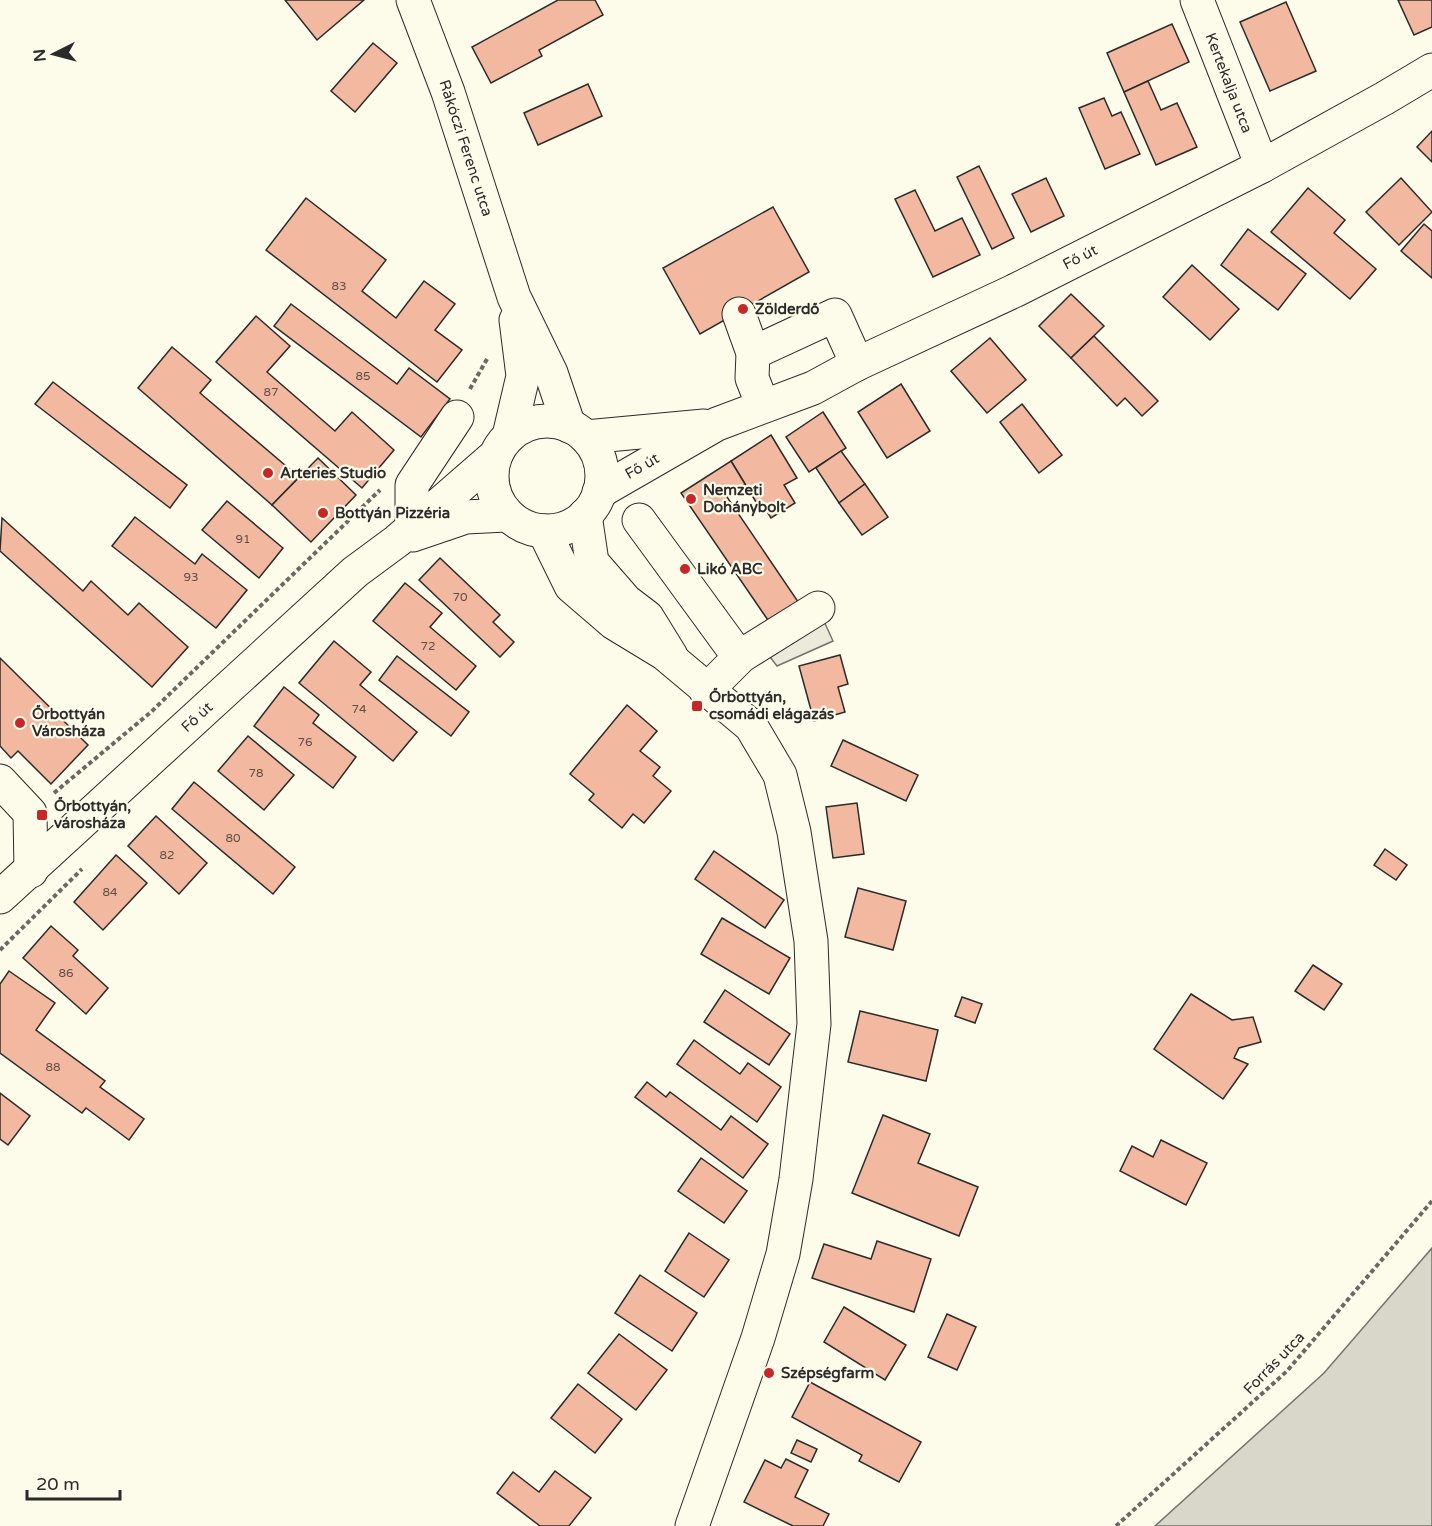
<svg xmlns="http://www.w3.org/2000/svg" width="1432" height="1526" font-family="'Varela Round',sans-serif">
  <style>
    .parking { fill: #eceadb; stroke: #74746e; stroke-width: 1.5 }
    .water { fill: #d8d7c9; stroke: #74746e; stroke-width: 1.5 }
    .building { fill: #f2b8a0; stroke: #2b2b2b; stroke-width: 1.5 }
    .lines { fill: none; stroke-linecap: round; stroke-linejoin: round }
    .minor-casing { stroke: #2b2b2b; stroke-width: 35 }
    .major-casing { stroke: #2b2b2b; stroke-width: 35 }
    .path { stroke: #6a6964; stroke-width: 4; stroke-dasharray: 4.5 3; stroke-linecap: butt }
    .minor { stroke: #fdfbea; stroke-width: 33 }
    .major { stroke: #fdfbea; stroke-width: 33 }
    .poi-dot { fill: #c62828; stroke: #fdfbea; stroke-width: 2 }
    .labels { text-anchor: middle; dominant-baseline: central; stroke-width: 4.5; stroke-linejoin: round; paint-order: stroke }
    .number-label { font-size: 12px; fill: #5d4e48 }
    .street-label { font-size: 15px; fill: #2b2b2b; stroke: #fdfbea }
    .poi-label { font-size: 15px; font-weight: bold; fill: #2b2b2b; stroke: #fdfbea; text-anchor: start }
  </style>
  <rect width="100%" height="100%" fill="#fdfbea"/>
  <polygon class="parking" points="818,608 833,641 777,666 760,644"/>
  <polygon class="water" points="1432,1248 1432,1526 1155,1526 1324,1373"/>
  <g class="building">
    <polygon points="285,0 364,0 317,40"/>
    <polygon points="558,0 595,0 603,15 539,50 542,56 491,83 472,47"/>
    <polygon points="1398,0 1432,0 1432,27 1414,35"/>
    <polygon points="1286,2 1316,71 1270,91 1240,22"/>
    <polygon points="1172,24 1189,62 1124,92 1107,53"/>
    <polygon points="373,43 397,63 355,112 331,91"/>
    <polygon points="1148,81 1161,110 1177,103 1197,147 1156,165 1124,92"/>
    <polygon points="588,84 602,116 538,145 524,113"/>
    <polygon points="1104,98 1112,116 1121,112 1140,154 1105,169 1079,108"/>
    <polygon points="1432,131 1432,162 1417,147"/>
    <polygon points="979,166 1014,238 992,249 957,177"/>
    <polygon points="1046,178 1064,216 1031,232 1012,194"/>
    <polygon points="1401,178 1432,212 1399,245 1366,212"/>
    <polygon points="1308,188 1345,220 1334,233 1376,269 1350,299 1271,232"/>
    <polygon points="915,190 935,231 962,218 980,255 933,277 895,199"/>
    <polygon points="306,198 386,260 362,291 396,318 424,281 455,304 435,330 462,350 437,382 266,250"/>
    <polygon points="773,207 809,272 700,334 663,268"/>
    <polygon points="1424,224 1432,231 1432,278 1401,251"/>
    <polygon points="1248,229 1306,274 1278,310 1221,265"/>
    <polygon points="1192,265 1239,309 1210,340 1163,297"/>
    <polygon points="1071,294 1104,326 1071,358 1039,326"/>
    <polygon points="291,304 397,384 409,368 450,399 421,437 274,326"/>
    <polygon points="256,316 290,346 267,372 335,431 352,412 394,450 362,488 216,362"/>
    <polygon points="1094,336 1158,401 1142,416 1125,398 1117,406 1071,358"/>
    <polygon points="990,338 1026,380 987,413 951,371"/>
    <polygon points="172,347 211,380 200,393 299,477 272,505 138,388"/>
    <polygon points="53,382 187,485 170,508 35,404"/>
    <polygon points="901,384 930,431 887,458 858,412"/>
    <polygon points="1022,404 1062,455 1039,473 1000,422"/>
    <polygon points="823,412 846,448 809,472 786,437"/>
    <polygon points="771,435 797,478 784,485 795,503 771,518 760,500 756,502 731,461"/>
    <polygon points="841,451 865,484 839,503 816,468"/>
    <polygon points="318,458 356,495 311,542 272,505"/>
    <polygon points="731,461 745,484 727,497 803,609 774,629 681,493"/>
    <polygon points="865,484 888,517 862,535 839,503"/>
    <polygon points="227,501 283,548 259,578 202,530"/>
    <polygon points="135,517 195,564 202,554 247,590 216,628 112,546"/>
    <polygon points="2,518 83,591 91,581 128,615 139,603 188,647 152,687 0,551"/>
    <polygon points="440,558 500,615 493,622 514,642 500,657 419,580"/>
    <polygon points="405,583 442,613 430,627 476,666 456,690 373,621"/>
    <polygon points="334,641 371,672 360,685 417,732 393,761 299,683"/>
    <polygon points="840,655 848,684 838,687 845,712 814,721 799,666"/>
    <polygon points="397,656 469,712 451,736 379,680"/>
    <polygon points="0,658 88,745 51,784 18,751 11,758 0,746"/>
    <polygon points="284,687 319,715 313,723 356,757 333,788 254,726"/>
    <polygon points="627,705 657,731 640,751 660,767 653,776 671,791 644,823 633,814 622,828 589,800 594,794 570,774"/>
    <polygon points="248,736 294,775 264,810 218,771"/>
    <polygon points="843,740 918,775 906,801 831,766"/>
    <polygon points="194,782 295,867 273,894 172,809"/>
    <polygon points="857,803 864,854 833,858 826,807"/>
    <polygon points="156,816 207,863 179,894 128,846"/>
    <polygon points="1385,849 1407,865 1396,880 1374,865"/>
    <polygon points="714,851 784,900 765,928 695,879"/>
    <polygon points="116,855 147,883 103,930 74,902"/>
    <polygon points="858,888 906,901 893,950 845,937"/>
    <polygon points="722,918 790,958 769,994 701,954"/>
    <polygon points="51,926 78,950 73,956 108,988 86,1014 23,958"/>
    <polygon points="1313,965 1342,984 1324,1010 1295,991"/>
    <polygon points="9,971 55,1003 36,1030 105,1081 100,1087 144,1119 129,1140 86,1108 82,1113 0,1053 0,984"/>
    <polygon points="725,990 790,1034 769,1065 704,1022"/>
    <polygon points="1191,994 1232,1020 1253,1017 1261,1042 1239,1048 1234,1058 1248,1064 1223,1099 1154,1049"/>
    <polygon points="962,997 982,1004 975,1023 955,1016"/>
    <polygon points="860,1011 938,1030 926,1081 848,1062"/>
    <polygon points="694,1040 740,1074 748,1063 781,1087 757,1122 677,1064"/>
    <polygon points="647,1082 666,1097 670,1092 721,1130 731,1116 768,1144 743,1178 635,1097"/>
    <polygon points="0,1093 30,1116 8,1145 0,1139"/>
    <polygon points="883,1115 930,1134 918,1163 978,1187 959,1236 852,1193"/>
    <polygon points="1161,1140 1207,1163 1186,1205 1120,1171 1132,1146 1153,1157"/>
    <polygon points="701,1158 747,1191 724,1223 678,1191"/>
    <polygon points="689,1233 729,1260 704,1297 665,1271"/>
    <polygon points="877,1241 931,1259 914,1312 812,1278 824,1244 871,1259"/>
    <polygon points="640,1275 697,1313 672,1351 615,1313"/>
    <polygon points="844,1307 906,1345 885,1380 824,1342"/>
    <polygon points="947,1314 976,1327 957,1370 928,1357"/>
    <polygon points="619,1334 667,1370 636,1410 588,1373"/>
    <polygon points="810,1382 921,1442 899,1482 859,1461 862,1455 792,1417"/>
    <polygon points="578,1384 622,1419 595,1453 551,1418"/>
    <polygon points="797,1440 817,1449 811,1462 791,1453"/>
    <polygon points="786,1459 808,1470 795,1497 829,1514 823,1526 793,1526 744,1502 765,1460 781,1468"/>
    <polygon points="555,1471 591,1498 569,1526 540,1526 497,1493 513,1472 539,1492"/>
  </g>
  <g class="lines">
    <g class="minor-casing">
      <g id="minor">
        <polyline points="1197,0 1262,166"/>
        <polyline points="739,314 753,353 752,378 763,406"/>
        <polyline points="753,353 835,315 857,364"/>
        <polyline points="639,520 739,657"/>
        <polyline points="412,525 412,485 457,417"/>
        <polyline points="706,691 741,656 818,608"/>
        <polyline points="0,781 30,813 31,871"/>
      </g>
    </g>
    <g class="major-casing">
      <g id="major">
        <polyline points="413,0 448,92 514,297 551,373 569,426"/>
        <circle cx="547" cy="476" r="55"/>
        <polyline points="509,436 523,376 516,320"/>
        <polyline points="586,437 704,426"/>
        <polyline points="599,492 717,424 813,388 857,364 1014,291 1262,166 1385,98 1432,70"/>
        <polyline points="585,515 592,562 626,601 647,617 671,656"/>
        <polyline points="544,531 571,586 614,623 665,654 751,726 780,775 794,832 811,941 814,1024 796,1179 783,1254 758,1338 692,1526"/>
        <polyline points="413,535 466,517 506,515"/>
        <polyline points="0,897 355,572 397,541 496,455"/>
      </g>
    </g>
    <g class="path">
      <polyline points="470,389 487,359"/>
      <polyline points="54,793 151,712 380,490"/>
      <polyline points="0,950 82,869"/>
      <polyline points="1116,1526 1287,1371 1432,1201"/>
    </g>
    <use href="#minor" class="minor"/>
    <use href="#major" class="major"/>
  </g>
  <g class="poi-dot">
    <circle cx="743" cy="309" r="6"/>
    <circle cx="268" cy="473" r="6"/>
    <circle cx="691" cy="499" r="6"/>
    <circle cx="323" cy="513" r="6"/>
    <circle cx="685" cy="569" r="6"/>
    <rect x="691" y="700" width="12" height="12" rx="3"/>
    <circle cx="20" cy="723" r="6"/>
    <rect x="36" y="809" width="12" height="12" rx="3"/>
    <circle cx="769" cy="1373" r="6"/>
  </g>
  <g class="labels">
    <g class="number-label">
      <text x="339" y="286">83</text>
      <text x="363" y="376">85</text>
      <text x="271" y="392">87</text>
      <text x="243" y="539">91</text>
      <text x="191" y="577">93</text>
      <text x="460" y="597">70</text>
      <text x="428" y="646">72</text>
      <text x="359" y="709">74</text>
      <text x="305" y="742">76</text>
      <text x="256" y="773">78</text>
      <text x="233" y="838">80</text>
      <text x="167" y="855">82</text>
      <text x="110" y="892">84</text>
      <text x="66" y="973">86</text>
      <text x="53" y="1067">88</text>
    </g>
    <g class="street-label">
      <text transform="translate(1229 83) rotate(69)">Kertekalja utca</text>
      <text transform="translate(466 148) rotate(72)">Rákóczi Ferenc utca</text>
      <text transform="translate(1080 257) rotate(-27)">Fő út</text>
      <text transform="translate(642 466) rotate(-30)">Fő út</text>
      <text transform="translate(197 717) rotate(-43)">Fő út</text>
      <text transform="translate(1274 1363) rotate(-46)">Forrás utca</text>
    </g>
    <g class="poi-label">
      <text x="755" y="309">Zölderdő</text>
      <text x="280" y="473">Arteries Studio</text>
      <text x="703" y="490">Nemzeti<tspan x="703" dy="17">Dohánybolt</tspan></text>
      <text x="335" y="513">Bottyán Pizzéria</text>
      <text x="697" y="569">Likó ABC</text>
      <text x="709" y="697">Őrbottyán,<tspan x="709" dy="17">csomádi elágazás</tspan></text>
      <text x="32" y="714">Őrbottyán<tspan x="32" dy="17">Városháza</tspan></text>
      <text x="54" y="806">Őrbottyán,<tspan x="54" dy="17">városháza</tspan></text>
      <text x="781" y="1373">Szépségfarm</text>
    </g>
  </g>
  <g transform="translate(54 54) rotate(264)" stroke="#fdfbea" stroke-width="4.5" paint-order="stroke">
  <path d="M0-4.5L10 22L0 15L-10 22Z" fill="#2b2b2b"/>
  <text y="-9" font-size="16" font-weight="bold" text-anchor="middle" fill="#2b2b2b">N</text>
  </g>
  <path d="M27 1490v9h93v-9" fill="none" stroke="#2b2b2b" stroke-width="3"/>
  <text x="36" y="1490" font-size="18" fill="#2b2b2b" stroke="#fdfbea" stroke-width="4.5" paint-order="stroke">20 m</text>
</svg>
